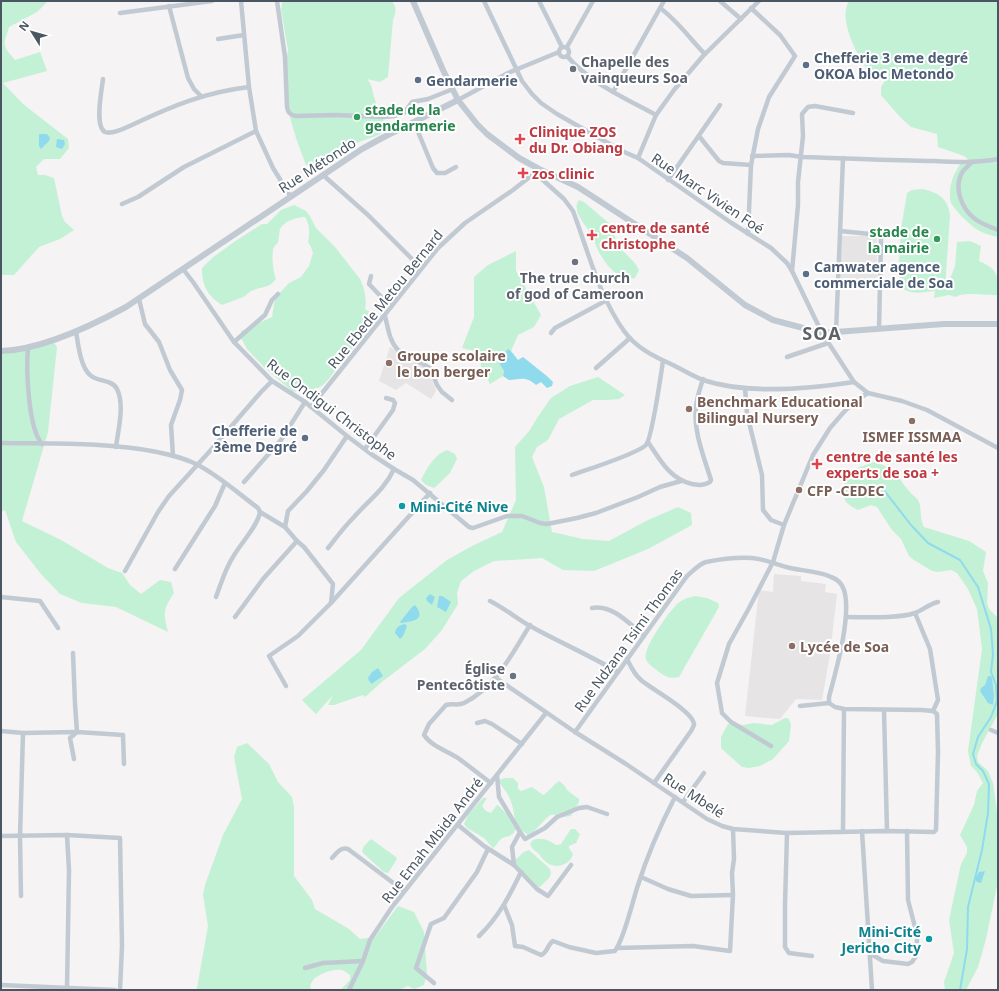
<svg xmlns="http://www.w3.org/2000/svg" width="999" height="991" font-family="'Noto Sans',sans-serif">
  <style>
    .education { fill: #e6e4e5 }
    .green { fill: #c3f1d5 }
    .water { fill: #90daee }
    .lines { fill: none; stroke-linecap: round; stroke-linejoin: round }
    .stream { stroke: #90daee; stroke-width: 2 }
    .minor { stroke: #c1cad2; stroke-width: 4.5 }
    .tertiary { stroke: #c1cad2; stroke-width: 6 }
    .service-dot { fill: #5c6f8a; stroke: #fff; stroke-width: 1.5 }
    .worship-dot { fill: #6b7280; stroke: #fff; stroke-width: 1.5 }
    .leisure-dot { fill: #2e9e5b; stroke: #fff; stroke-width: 1.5 }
    .health-dot { fill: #e0444e; stroke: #fff; stroke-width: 1.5 }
    .education-dot { fill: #8d6e63; stroke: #fff; stroke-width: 1.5 }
    .culture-dot { fill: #0f9aa8; stroke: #fff; stroke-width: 1.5 }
    .labels { text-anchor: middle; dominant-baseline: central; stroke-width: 4; stroke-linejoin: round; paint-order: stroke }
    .service-label { font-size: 14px; font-weight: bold; fill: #4e5e75; stroke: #fff; text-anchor: start }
    .worship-label { font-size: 14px; font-weight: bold; fill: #5b616d; stroke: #fff; text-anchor: start }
    .leisure-label { font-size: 14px; font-weight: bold; fill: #27864d; stroke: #fff; text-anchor: start }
    .health-label { font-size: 14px; font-weight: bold; fill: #be3a42; stroke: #fff; text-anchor: start }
    .street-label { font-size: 14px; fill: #4a5661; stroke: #fff }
    .education-label { font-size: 14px; font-weight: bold; fill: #785e54; stroke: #fff; text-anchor: start }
    .culture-label { font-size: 14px; font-weight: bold; fill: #0d838f; stroke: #fff; text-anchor: start }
    .district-label { font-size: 18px; font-weight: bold; letter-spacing: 1px; fill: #5f6368; stroke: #fff }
  </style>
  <rect width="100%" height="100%" fill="#f5f3f3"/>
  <g class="education">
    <polygon points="842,236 875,236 877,238 877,286 840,285"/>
    <polygon points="390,347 428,369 436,391 431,399 406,383 396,390 379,381"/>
    <polygon points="774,574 801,576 801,581 826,584 825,592 837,594 830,654 822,700 796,699 780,719 745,716 759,590 773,592"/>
  </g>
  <g class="green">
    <path d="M1 1H48L37 12 9 27C3 46 2 45 15 60L40 52 47 71 3 83 23 104 68 139 69 148 60 159H44L36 167 38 175H45L54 178 62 216 65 222 74 230 60 239 39 247 14 275H1Z"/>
    <path d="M284 1H392C397 8 396 12 393 20L388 77 380 82 367 79C373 86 372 92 375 100 377 108 381 116 385 123 384 126 384 130 382 132 378 137 365 139 359 142 344 150 331 163 314 169L306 165 296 138 286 104 285 69 288 50 281 10 282 3Z"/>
    <path d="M849 1H998V237C980 234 969 225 957 211 954 207 950 203 950 198 949 184 954 173 961 163L971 162 964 156 938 147 937 134 911 127 900 117 881 95V87L889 74C881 69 879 71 871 74 859 60 837 19 849 1Z"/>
    <path d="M922 189C937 192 948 198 950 215L945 288 947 287 955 266 957 242 970 241 981 246 979 261C998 269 998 275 998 295 988 296 963 291 956 297L949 295 934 298 935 291C922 292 910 296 900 286L899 262 901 229 907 193 912 190Z"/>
    <path d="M579 200 584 202 611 225 618 246 634 262 639 270 635 278C620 283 604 263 598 250 595 245 594 238 591 233 585 225 571 210 579 200Z"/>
    <path d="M294 205 306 211 310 216 316 228 335 247 360 279C364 287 367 299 365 309L370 312 373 317C368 333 354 345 344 358 338 366 330 379 323 385 314 392 303 389 293 392L264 367 247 349 241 338V331L272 317 275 298 289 283 301 277 309 266 313 253 311 247 308 242C310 233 310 225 305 217 297 217 284 221 280 229 279 233 279 238 278 242 277 244 275 245 274 247 271 253 273 272 276 279 268 289 263 286 254 290 249 291 247 295 243 297 236 300 229 302 222 305 207 295 202 286 202 268L212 258 234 242 262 224H267L281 210Z"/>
    <polygon points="516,251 516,271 541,315 534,327 518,335 511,351 508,350 499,363 504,371 503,376 490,384 481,367 480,352 462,348 474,317 474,277 488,265"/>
    <path d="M52 340 57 347 48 432 22 521 61 540 108 568 122 573 130 585 141 594 160 580 171 582 174 593C163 610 163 612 168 632L116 607 82 603 60 594 41 574 16 542 5 510 1 512V350Z"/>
    <polygon points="598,377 625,395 619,399 606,400 593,400 559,419 548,440 537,447 532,457 544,487 552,532 583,539 609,541 648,520 678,507 691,513 692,525 648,549 594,571 563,570 542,558 494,561 474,571 461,581 457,593 458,604 442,630 425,649 383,681 365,697 363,695 334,705 328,705 333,695 316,714 302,700 361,650 399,598 447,560 472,546 502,532 516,500 515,447 530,430 537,418 551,398 570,386"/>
    <path d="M447 450 455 454 457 459 450 473 434 488 426 485 421 480C426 469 435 454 447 450Z"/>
    <path d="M874 462C899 470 894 473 909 491 911 494 916 497 918 500 922 506 919 518 924 527L969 541 986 552 983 571 988 583 987 603 989 609 998 618V714L982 743 977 756 978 762 988 771 993 783 998 819V881L986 939 978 967 966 990H945L944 982 954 953 949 920 961 864 967 853V847L960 835 974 805 977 791 983 783 977 772 971 766 968 751 982 649 977 609 968 589 957 573 951 570 938 572 932 571 914 560 909 556 901 539 892 530 877 507 871 505 858 510C855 508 850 506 847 503 839 494 846 480 849 471Z"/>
    <path d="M695 596 707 598 718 603 719 607 679 677C670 679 666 677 659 672 655 668 648 665 646 659 642 648 670 611 678 603 684 599 689 597 695 596Z"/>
    <polygon points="785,718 788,718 791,724 789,741 773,759 760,766 749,768 742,767 721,748 721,737 728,724 732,723 743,725 754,723 772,725"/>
    <path d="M247 743 269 764 278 782 292 797 294 807V876L312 900 315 909 349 929 360 939 375 937 398 906 414 912 424 932 427 974 424 985 414 989 408 986 399 990H340L350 980V975C347 973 345 971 342 970 332 968 306 977 311 990H195L197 988 208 926 203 895 205 885 223 835 242 799 234 757 237 747Z"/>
    <path d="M506 778H513L518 783V789L521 791 532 787 543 795C549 792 553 785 559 781L564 785 568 791 579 799V802L571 816C568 816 566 817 564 817 558 817 555 812 549 816 542 821 536 832 528 835 510 823 517 815 510 799 507 792 502 787 498 780Z"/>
    <path d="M483 798H487L482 806 486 811 491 813 497 805 499 806 512 820 516 829C510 840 506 834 500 840 497 843 497 845 493 848L484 838 467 828 464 824 468 815Z"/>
    <path d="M571 829H575L580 834 576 843 569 846V848L573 854C570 866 554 870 545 861 542 859 541 856 538 853 534 850 532 849 530 844L533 840C542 837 549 840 556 845L561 844Z"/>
    <polygon points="371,839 396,857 397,859 388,873 384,872 363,853 362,851 364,846"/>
    <polygon points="529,850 550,869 551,874 549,878 540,887 537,887 513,862 524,852"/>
  </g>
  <g class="water">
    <polygon points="39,134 47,134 50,138 49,141 41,149 39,146"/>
    <polygon points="57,139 64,140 65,144 62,149 56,147"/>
    <path d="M508 349 511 351 518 360 523 357 548 377 553 382 552 386 547 388 541 382 536 385C526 376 521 379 509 380L503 376 504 371 499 363 501 357Z"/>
    <polygon points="430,594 435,597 432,605 427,601 426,598"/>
    <polygon points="439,596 442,596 451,602 446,612 437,607"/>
    <path d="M415 605C427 620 413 621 401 623L400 622 412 607Z"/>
    <path d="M405 624 407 626 403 636 400 639 395 633C396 627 399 625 405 624Z"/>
    <polygon points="378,668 383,676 374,682 372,684 369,681 368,678 372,672"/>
    <polygon points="988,676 991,676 992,678 994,695 993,705 988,703 980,691 981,688 985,685"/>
    <polygon points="985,871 981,883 977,882 975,879 979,872"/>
  </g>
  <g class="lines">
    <polyline class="stream" points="883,489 911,525 928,543 960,560 978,587 991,629 993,654 991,672 996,685 997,701 991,717 978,737 973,754 976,764 983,771 989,784 988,813 982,850 968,907 967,949 960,990"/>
    <g class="minor">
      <polyline points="241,1 249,87 256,131 273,168 291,197"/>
      <path d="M277 1 285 57 287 107C288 113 290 114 295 116L335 115 384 117 394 116 404 113 412 102 428 99 453 89"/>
      <polyline points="484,1 522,81 532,94 541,103 557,114 622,151 638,158 730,222 771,248 787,263 792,271 822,333 854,382 868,393 902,401 927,410 998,448"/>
      <polyline points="539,1 562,47"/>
      <polyline points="720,1 741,19"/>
      <polyline points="169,6 188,78 194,89 201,96"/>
      <path d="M660 8C678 21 690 39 705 54"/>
      <polyline points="120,13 212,1"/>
      <polyline points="218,39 244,35"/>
      <circle cx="564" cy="52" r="5"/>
      <polyline points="567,47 593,1"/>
      <path d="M567 56C590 83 625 98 656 115"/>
      <path d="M103 79C102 89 94 126 105 132 112 135 127 127 134 124 172 106 206 92 249 87"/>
      <polyline points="613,92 664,1"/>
      <polyline points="458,100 508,73 559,52"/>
      <polyline points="414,122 433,168 437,173 445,173 456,167"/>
      <polyline points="699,136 719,161 723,163 751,165"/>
      <path d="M752 156 789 155 802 157C846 158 890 161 934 161 955 162 977 163 998 159"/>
      <polyline points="638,158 656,115 674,90 703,56 759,1"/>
      <path d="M972 162C969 165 966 168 963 171 953 187 961 208 975 219 982 224 990 227 998 230"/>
      <path d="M535 173 564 199 573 211C588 251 599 296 624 331 636 348 655 357 673 365 683 370 693 376 703 380 748 395 808 389 854 382"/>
      <polyline points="323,175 368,215 421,268"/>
      <polyline points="668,180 720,105"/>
      <polyline points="122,204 138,197 184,167 256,131"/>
      <polyline points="840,231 880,235 881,239 879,329"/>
      <polyline points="748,234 751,165 758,129 769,97 795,56 780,35 751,8"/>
      <polyline points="183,269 193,282 234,342 272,381 305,402 347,436 371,454 394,469 413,480 469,527 473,528 507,516 522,516 540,523 547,524 577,518 596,513 638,497 660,487 681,481"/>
      <polyline points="792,271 798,205 798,182 803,136 802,114 808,107 815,106 853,113"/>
      <polyline points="371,276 369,284 391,307"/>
      <polyline points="139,299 145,324 159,342 170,370 182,390 180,400 171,425 173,456"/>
      <path d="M385 316C388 327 389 341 398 350L430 368 437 385 442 392 452 400"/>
      <path d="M76 331C78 343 80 366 90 375 97 382 112 379 117 389 125 405 118 430 116 447"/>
      <polyline points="551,333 555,328 607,300"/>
      <polyline points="836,333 843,158"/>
      <polyline points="234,342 265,315 272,300 278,294"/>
      <path d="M28 347C26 369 28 428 42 444"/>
      <polyline points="787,357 828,343"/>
      <polyline points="596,368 630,338"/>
      <polyline points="745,388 747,414 762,475 763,510 771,520 784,525"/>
      <polyline points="311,407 438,248 465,223 513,190 536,172"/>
      <path d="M648 442C660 460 670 479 692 484 699 485 703 486 710 482L711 480C704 457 693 431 696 407 697 397 700 388 703 379"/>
      <path d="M1 443C53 444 106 442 157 452 171 455 185 458 198 465 219 476 238 493 258 508L260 512C258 526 240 544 233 557 225 569 221 584 216 597"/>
      <polyline points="365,449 393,410 395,403 393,400 386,398"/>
      <path d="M572 475C586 470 637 454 646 445 652 438 661 374 663 361"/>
      <polyline points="244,482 281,440 305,402"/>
      <polyline points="285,527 288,511 307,491 324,470 347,436"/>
      <path d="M328 548C336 538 344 527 354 517 368 501 385 489 394 469"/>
      <polyline points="175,569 215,506 225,483"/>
      <polyline points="125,571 158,512 169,496 210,451 261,392 272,381"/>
      <polyline points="1,597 40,601 58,628"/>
      <path d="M490 601C504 608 516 618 530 626 559 642 589 655 618 672"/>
      <polyline points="331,603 430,493"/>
      <path d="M592 608C612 604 630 624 644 636"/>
      <polyline points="915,613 930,649 938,700 933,711"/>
      <polyline points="235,617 263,579 297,541 285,527 260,512"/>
      <path d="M846 617C865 617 897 619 915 613 923 610 929 604 938 602"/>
      <polyline points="73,653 75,704 77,732 70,738 74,759"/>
      <path d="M627 659C631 667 634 674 641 680 651 689 695 712 694 725 693 727 692 730 691 731L654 783"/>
      <polyline points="496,678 575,732 626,764 707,819 722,826 733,829 787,833 887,831 934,832 936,830 938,752 937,714 933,711 922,710 844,709 835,707 829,703"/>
      <polyline points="286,686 269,656 298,636 331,603 333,584 304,547 297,541"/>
      <polyline points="800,706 829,703"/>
      <polyline points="884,710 887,831"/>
      <polyline points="477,723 485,721 492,724 522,744"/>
      <polyline points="991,730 998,733"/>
      <polyline points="1,731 23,733 77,732 123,735 124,764"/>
      <path d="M575 732 687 576C693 571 699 564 706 562 721 559 737 557 752 558 765 559 777 565 790 568 803 571 819 571 831 577 837 579 842 584 844 590 852 615 836 671 829 697V703"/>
      <polyline points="771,746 731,722 722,713 717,683 729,644 748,610 773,562 784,525 813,455 830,428 843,413 855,401 868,393"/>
      <polyline points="497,775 499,797 520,832 512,847 514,865"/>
      <path d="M491 783C480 775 469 766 458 758 447 751 431 746 424 735L429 724 446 705C452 703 458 706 464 703 496 687 512 654 530 625"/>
      <polyline points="683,802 704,773"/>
      <polyline points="458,825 484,846 514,865 537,889 548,896 571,865"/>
      <polyline points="862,831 872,990"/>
      <polyline points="520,832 525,839 545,828 557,817 579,808 587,807 607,814"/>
      <polyline points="843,832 844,709"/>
      <polyline points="787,833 785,905 785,947 789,953 812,956"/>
      <polyline points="67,835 69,870 67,988"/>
      <polyline points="1,836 67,835 120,838 122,946 120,990"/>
      <path d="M332 858C337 853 340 847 348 849L404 891"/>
      <polyline points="641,877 668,889 691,896 733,895"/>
      <polyline points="21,896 20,837 23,733"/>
      <path d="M504 905 512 925 515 946 523 947 541 955C547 953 548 944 553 941L569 947 596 953 615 951C624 939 632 904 637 888 647 856 660 826 675 797"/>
      <path d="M479 936C498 918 510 895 521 872"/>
      <polyline points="617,948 693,946 730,951 733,895 732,873 734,859 733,829"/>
      <polyline points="871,954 883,961 908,964 912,962 916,956 917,940 915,927 908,900 907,831"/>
      <polyline points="305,968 323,963 363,961"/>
      <polyline points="434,983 416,968 431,924 444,918 477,872 488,849"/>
      <polyline points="1,985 115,990"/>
      <polyline points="349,990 363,961 370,940 392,907 546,713"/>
    </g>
    <g class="tertiary">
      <polyline points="413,1 443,70 458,100 477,124 487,134 519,158 539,169 578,187 687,258 745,305 773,320 822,333 944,324 998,324"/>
      <path d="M1 351C41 350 91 326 126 307L362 149 382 138 458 100"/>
    </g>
  </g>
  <g class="service-dot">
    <circle cx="806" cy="65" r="4"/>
    <circle cx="418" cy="80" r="4"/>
    <circle cx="806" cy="274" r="4"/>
    <circle cx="305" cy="438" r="4"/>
  </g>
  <g class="worship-dot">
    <circle cx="573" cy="69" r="4"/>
    <circle cx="575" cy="262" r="4"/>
    <circle cx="513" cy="676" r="4"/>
  </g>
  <g class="leisure-dot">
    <circle cx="357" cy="117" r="4"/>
    <circle cx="937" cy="239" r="4"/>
  </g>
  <g class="health-dot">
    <path d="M518 133h4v4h4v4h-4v4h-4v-4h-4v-4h4z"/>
    <path d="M521 167h4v4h4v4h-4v4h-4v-4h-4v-4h4z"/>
    <path d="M590 229h4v4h4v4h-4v4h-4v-4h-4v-4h4z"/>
    <path d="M815 458h4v4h4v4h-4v4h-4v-4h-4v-4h4z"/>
  </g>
  <g class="education-dot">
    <circle cx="389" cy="363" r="4"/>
    <circle cx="689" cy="409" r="4"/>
    <circle cx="912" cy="421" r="4"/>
    <circle cx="799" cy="490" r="4"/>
    <circle cx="792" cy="646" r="4"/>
  </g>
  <g class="culture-dot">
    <circle cx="402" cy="506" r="4"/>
    <circle cx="929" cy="939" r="4"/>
  </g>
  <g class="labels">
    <g class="service-label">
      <text x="814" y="57">Chefferie 3 eme degré<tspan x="814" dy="16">OKOA bloc Metondo</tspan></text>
      <text x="426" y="80">Gendarmerie</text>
      <text x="814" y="266">Camwater agence<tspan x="814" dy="16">commerciale de Soa</tspan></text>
      <text x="297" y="430" text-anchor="end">Chefferie de<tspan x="297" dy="16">3ème Degré</tspan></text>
    </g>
    <g class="worship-label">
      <text x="581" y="61">Chapelle des<tspan x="581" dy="16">vainqueurs Soa</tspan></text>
      <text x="575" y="277" text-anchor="middle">The true church<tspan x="575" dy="16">of god of Cameroon</tspan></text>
      <text x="505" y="668" text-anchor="end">Église<tspan x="505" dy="16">Pentecôtiste</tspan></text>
    </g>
    <g class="leisure-label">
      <text x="365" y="109">stade de la<tspan x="365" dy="16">gendarmerie</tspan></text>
      <text x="929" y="231" text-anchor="end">stade de<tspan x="929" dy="16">la mairie</tspan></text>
    </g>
    <g class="health-label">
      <text x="529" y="131">Clinique ZOS<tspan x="529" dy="16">du Dr. Obiang</tspan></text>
      <text x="532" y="173">zos clinic</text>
      <text x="601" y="227">centre de santé<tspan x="601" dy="16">christophe</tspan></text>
      <text x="826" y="456">centre de santé les<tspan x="826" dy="16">experts de soa +</tspan></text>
    </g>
    <g class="street-label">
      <text transform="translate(317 165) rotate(-33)">Rue Métondo</text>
      <text transform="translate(708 193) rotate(34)">Rue Marc Vivien Foé</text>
      <text transform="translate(385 299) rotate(-51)">Rue Ebede Metou Bernard</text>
      <text transform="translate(332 409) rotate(37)">Rue Ondigui Christophe</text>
      <text transform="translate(628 640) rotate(-54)">Rue Ndzana Tsimi Thomas</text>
      <text transform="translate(694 795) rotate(33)">Rue Mbelé</text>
      <text transform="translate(432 840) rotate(-52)">Rue Emah Mbida André</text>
    </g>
    <g class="education-label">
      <text x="397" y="355">Groupe scolaire<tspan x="397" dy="16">le bon berger</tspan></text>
      <text x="697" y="401">Benchmark Educational<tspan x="697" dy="16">Bilingual Nursery</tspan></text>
      <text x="912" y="436" text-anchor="middle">ISMEF ISSMAA</text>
      <text x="807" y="490">CFP -CEDEC</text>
      <text x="800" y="646">Lycée de Soa</text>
    </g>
    <g class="culture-label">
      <text x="410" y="506">Mini-Cité Nive</text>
      <text x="921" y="931" text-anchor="end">Mini-Cité<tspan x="921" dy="16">Jericho City</tspan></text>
    </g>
    <g class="district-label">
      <text x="822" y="333">SOA</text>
    </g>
  </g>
  <rect width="999" height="991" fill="none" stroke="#4a5661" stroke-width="4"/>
  <g transform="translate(32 32) rotate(307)" stroke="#ffffff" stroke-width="3" paint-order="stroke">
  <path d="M0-3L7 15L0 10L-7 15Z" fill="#4a5661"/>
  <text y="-6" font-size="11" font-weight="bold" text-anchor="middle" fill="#4a5661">N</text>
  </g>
</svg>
